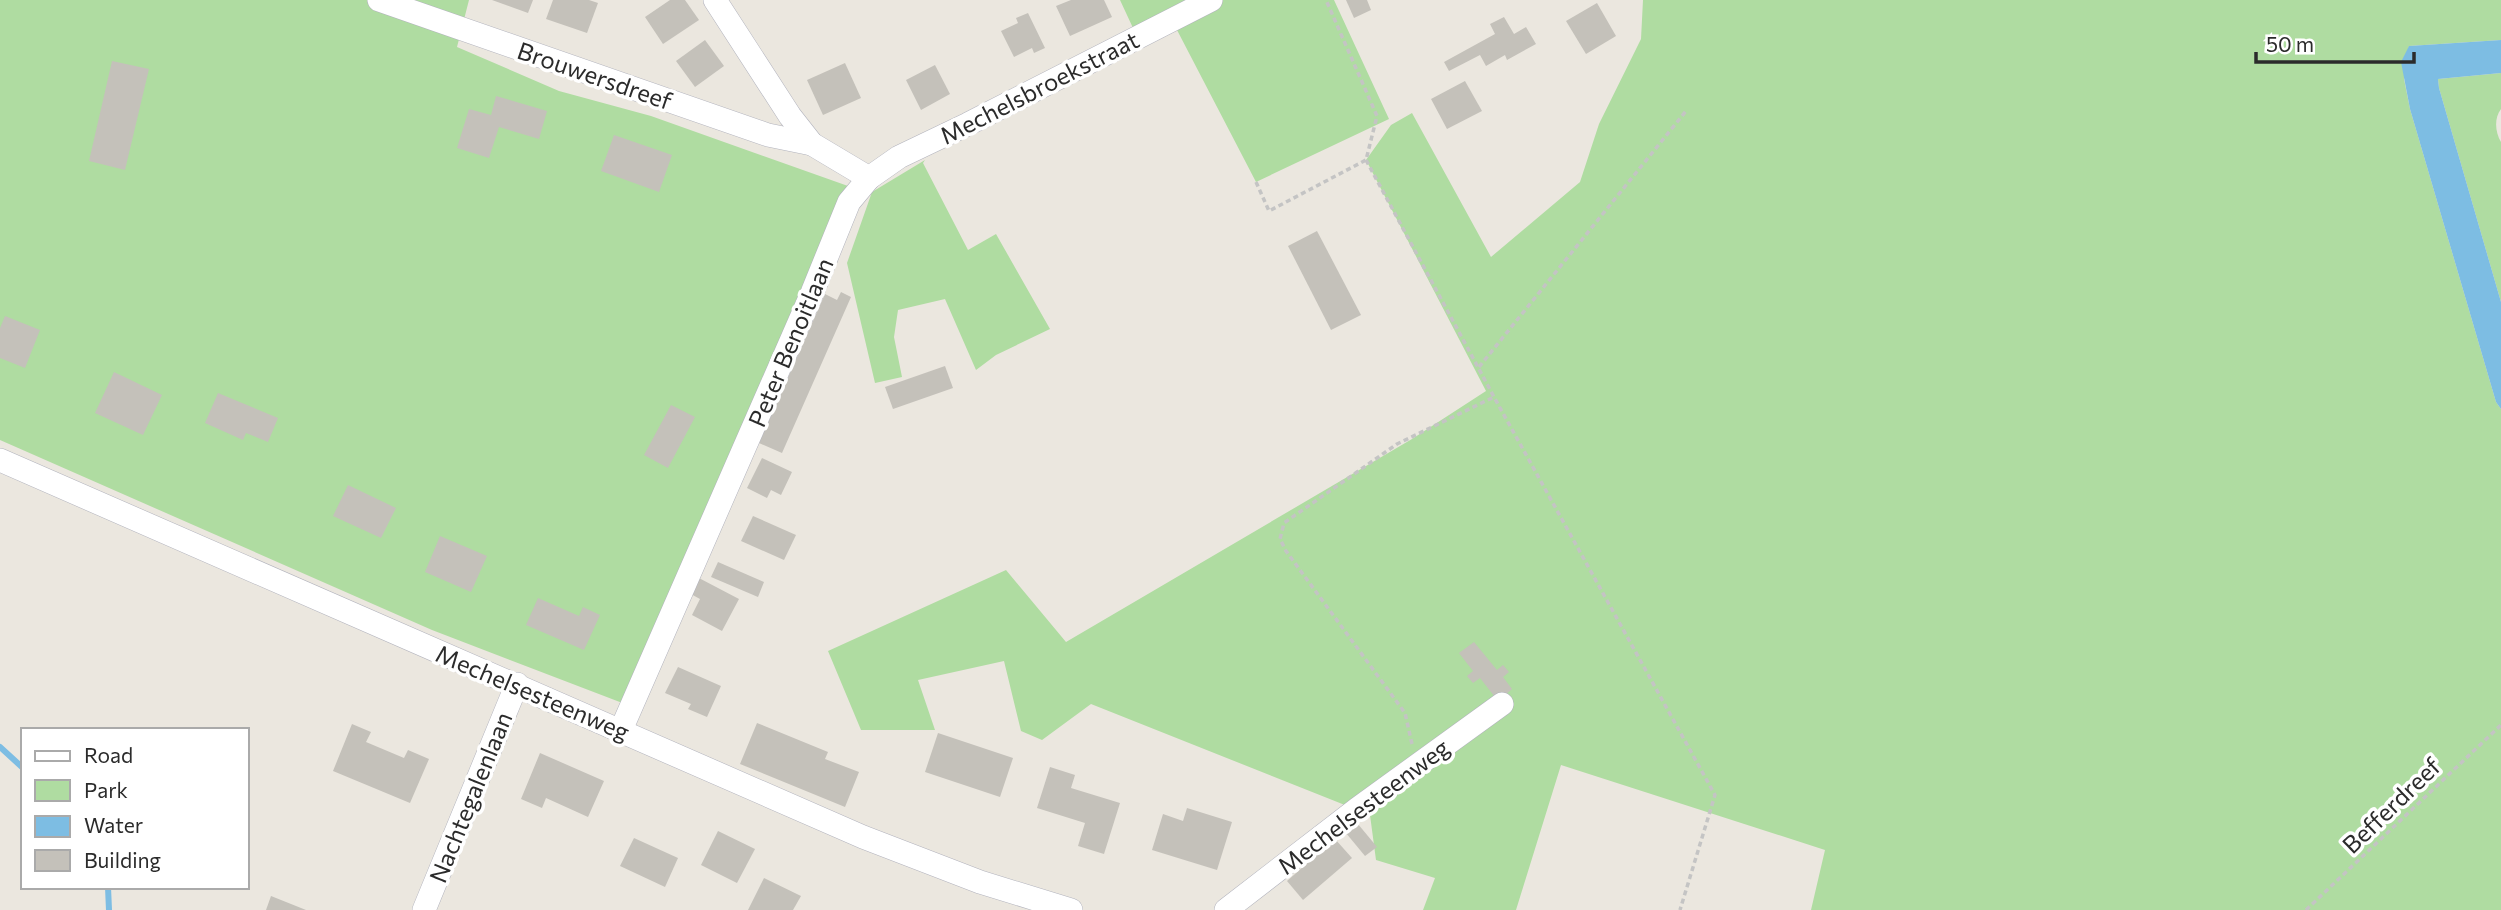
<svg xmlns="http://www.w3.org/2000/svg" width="2501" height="910" font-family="Commissioner,sans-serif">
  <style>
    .green { fill: #afdca1 }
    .water { fill: #7dbde3 }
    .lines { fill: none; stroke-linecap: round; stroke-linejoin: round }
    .stream { stroke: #7dbde3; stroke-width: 6 }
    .building { fill: #c4c1ba }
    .minor-casing { stroke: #b2b3bd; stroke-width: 24 }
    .path { stroke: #c4c4c4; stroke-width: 3.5; stroke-dasharray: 5 3.5; stroke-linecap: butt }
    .minor { stroke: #fff; stroke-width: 23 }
    .labels { text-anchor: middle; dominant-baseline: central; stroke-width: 7; stroke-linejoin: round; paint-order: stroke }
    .street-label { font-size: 24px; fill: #2b2b2b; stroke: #fff }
  </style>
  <rect width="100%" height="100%" fill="#ebe7df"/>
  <g class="green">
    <polygon points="0,0 469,0 457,47 559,91 651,116 848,186 625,704 432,630 0,440"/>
    <polygon points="1120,0 1334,0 1389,119 1256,182 1177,30 1133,28"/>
    <polygon points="1643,0 2501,0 2501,40 2409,46 2404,79 2410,109 2496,402 2501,409 2501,910 1811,910 1825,850 1561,765 1516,910 1423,910 1435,878 1376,860 1370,815 1091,704 1042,740 1021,731 1004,661 918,680 935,730 861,730 828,651 1006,570 1066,642 1412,439 1486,391 1366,160 1391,125 1412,113 1491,257 1580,182 1599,124 1641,39"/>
    <path d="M2501 73V109C2494 118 2495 132 2501 142V302L2439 88 2438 79Z"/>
    <polygon points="925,160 923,163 968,250 996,234 1050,329 996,355 976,370 945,299 898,310 894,337 902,377 875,383 847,263 872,192"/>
  </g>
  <polygon class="water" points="2501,40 2501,73 2438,79 2439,88 2501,302 2501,409 2496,402 2410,109 2401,62 2409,46"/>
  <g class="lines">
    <g class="stream">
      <polyline points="0,747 23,768"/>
      <polyline points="108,887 109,910"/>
    </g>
  </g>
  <g class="building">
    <polygon points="492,0 533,0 528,13"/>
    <polygon points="553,0 589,0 598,3 587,33 546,19"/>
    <polygon points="670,0 685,0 699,20 663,44 645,17"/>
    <polygon points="1071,0 1104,0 1112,17 1070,36 1056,6"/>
    <polygon points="1346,0 1367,0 1371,10 1354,18"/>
    <polygon points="1597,3 1616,36 1586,54 1566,21"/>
    <polygon points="1028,13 1045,48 1034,53 1032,48 1014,57 1001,31 1018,23 1016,18"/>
    <polygon points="1504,17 1514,34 1526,27 1536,44 1507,60 1505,55 1486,66 1480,55 1449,71 1444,62 1495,34 1490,24"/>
    <polygon points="705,40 724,66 695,87 676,61"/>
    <polygon points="112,61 149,69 125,170 89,161"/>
    <polygon points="845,63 861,98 823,115 807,80"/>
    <polygon points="935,65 950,94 921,110 906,80"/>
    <polygon points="1465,81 1482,111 1447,129 1431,99"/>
    <polygon points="496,96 547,111 539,139 499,127 489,158 457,148 469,109 491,115"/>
    <polygon points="614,135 672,155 659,192 601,171"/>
    <polygon points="1317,231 1361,315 1331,330 1288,246"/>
    <polygon points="841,292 851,297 782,453 759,443 825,294 837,300"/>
    <polygon points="5,316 40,330 25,368 0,358 0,328"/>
    <polygon points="945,366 953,388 893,409 885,387"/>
    <polygon points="114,372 162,395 143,435 95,413"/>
    <polygon points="218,393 278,418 268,442 246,433 243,440 205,423"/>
    <polygon points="671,405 695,417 668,468 644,455"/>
    <polygon points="762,458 792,472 781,495 771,490 767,498 747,488"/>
    <polygon points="348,485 396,508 381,538 333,516"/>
    <polygon points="753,516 796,535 784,560 741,541"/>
    <polygon points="440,536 487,556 471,592 425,572"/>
    <polygon points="718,562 764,582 758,597 711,577"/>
    <polygon points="697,577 739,599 722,631 692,615 700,599 689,593"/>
    <polygon points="538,598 579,616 583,607 600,615 584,650 526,625"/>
    <polygon points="1474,642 1497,670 1503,665 1509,672 1503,677 1512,689 1498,701 1480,678 1473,683 1467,676 1473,671 1459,653"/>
    <polygon points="678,667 721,686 707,717 688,709 691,704 665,693"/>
    <polygon points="757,723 828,752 825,759 859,772 845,807 740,764"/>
    <polygon points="352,724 371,732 366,742 404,758 408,750 429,759 410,803 333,771"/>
    <polygon points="938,733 1013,758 1000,797 925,772"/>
    <polygon points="540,753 604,781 588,817 546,798 542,808 521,799"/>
    <polygon points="1050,767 1075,775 1071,788 1120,803 1104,854 1078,846 1085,823 1037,808"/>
    <polygon points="1187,808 1232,822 1217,870 1152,850 1163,814 1183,821"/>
    <polygon points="1353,818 1377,847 1365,856 1341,827"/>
    <polygon points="718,831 755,849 737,883 701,865"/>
    <polygon points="634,838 678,858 665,887 620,866"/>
    <polygon points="1335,839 1352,858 1303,900 1287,881"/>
    <polygon points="764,878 801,896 793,910 748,910"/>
    <polygon points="271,896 306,910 266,910"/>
  </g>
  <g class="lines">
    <g class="minor-casing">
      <g id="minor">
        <polyline points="379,0 768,135 812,144"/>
        <polyline points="715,0 790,116 812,144 869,178"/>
        <polyline points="0,460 863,837 980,882 1071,910"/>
        <polyline points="621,730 812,293 849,202 869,178 899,157 968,124 1211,0"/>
        <polyline points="424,910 517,684"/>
        <polyline points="1226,910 1357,809 1502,704"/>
      </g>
    </g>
    <g class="path">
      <polyline points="1366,160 1494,397 1715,795 1680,910"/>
      <polyline points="1256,182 1269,211 1366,160 1377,116 1326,0"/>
      <polyline points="1479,367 1686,111"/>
      <polyline points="1412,744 1405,713 1286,551 1280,539 1284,523 1397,444 1494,397"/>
      <polyline points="2306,910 2501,725"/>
    </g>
    <use href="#minor" class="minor"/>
  </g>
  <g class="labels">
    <g class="street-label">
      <text transform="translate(595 75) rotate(19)">Brouwersdreef</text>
      <text transform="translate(1039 87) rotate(-27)">Mechelsbroekstraat</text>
      <text transform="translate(790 342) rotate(-67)">Peter Benoitlaan</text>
      <text transform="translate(533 692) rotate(23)">Mechelsesteenweg</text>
      <text transform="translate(470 797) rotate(-68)">Nachtegalenlaan</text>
      <text transform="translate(2391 805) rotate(-44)">Befferdreef</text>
      <text transform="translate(1363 806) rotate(-37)">Mechelsesteenweg</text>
    </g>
  </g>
  <rect x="21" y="728" width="228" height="161" fill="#ffffff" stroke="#aaaaaa" stroke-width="2"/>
  <rect x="35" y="751" width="35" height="10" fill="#ffffff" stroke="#aaaaaa" stroke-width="2"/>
  <text x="84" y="763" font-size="21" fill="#2b2b2b">Road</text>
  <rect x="35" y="780" width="35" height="21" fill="#afdca1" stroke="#aaaaaa" stroke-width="2"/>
  <text x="84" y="798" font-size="21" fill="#2b2b2b">Park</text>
  <rect x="35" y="816" width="35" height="21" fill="#7dbde3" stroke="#aaaaaa" stroke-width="2"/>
  <text x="84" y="833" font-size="21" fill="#2b2b2b">Water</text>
  <rect x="35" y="850" width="35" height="21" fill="#c4c1ba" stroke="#aaaaaa" stroke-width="2"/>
  <text x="84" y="868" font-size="21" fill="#2b2b2b">Building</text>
  <path d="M2256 52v10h158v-10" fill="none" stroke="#2b2b2b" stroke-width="3.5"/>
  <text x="2266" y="52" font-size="21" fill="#2b2b2b" stroke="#ffffff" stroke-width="5" paint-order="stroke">50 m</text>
</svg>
